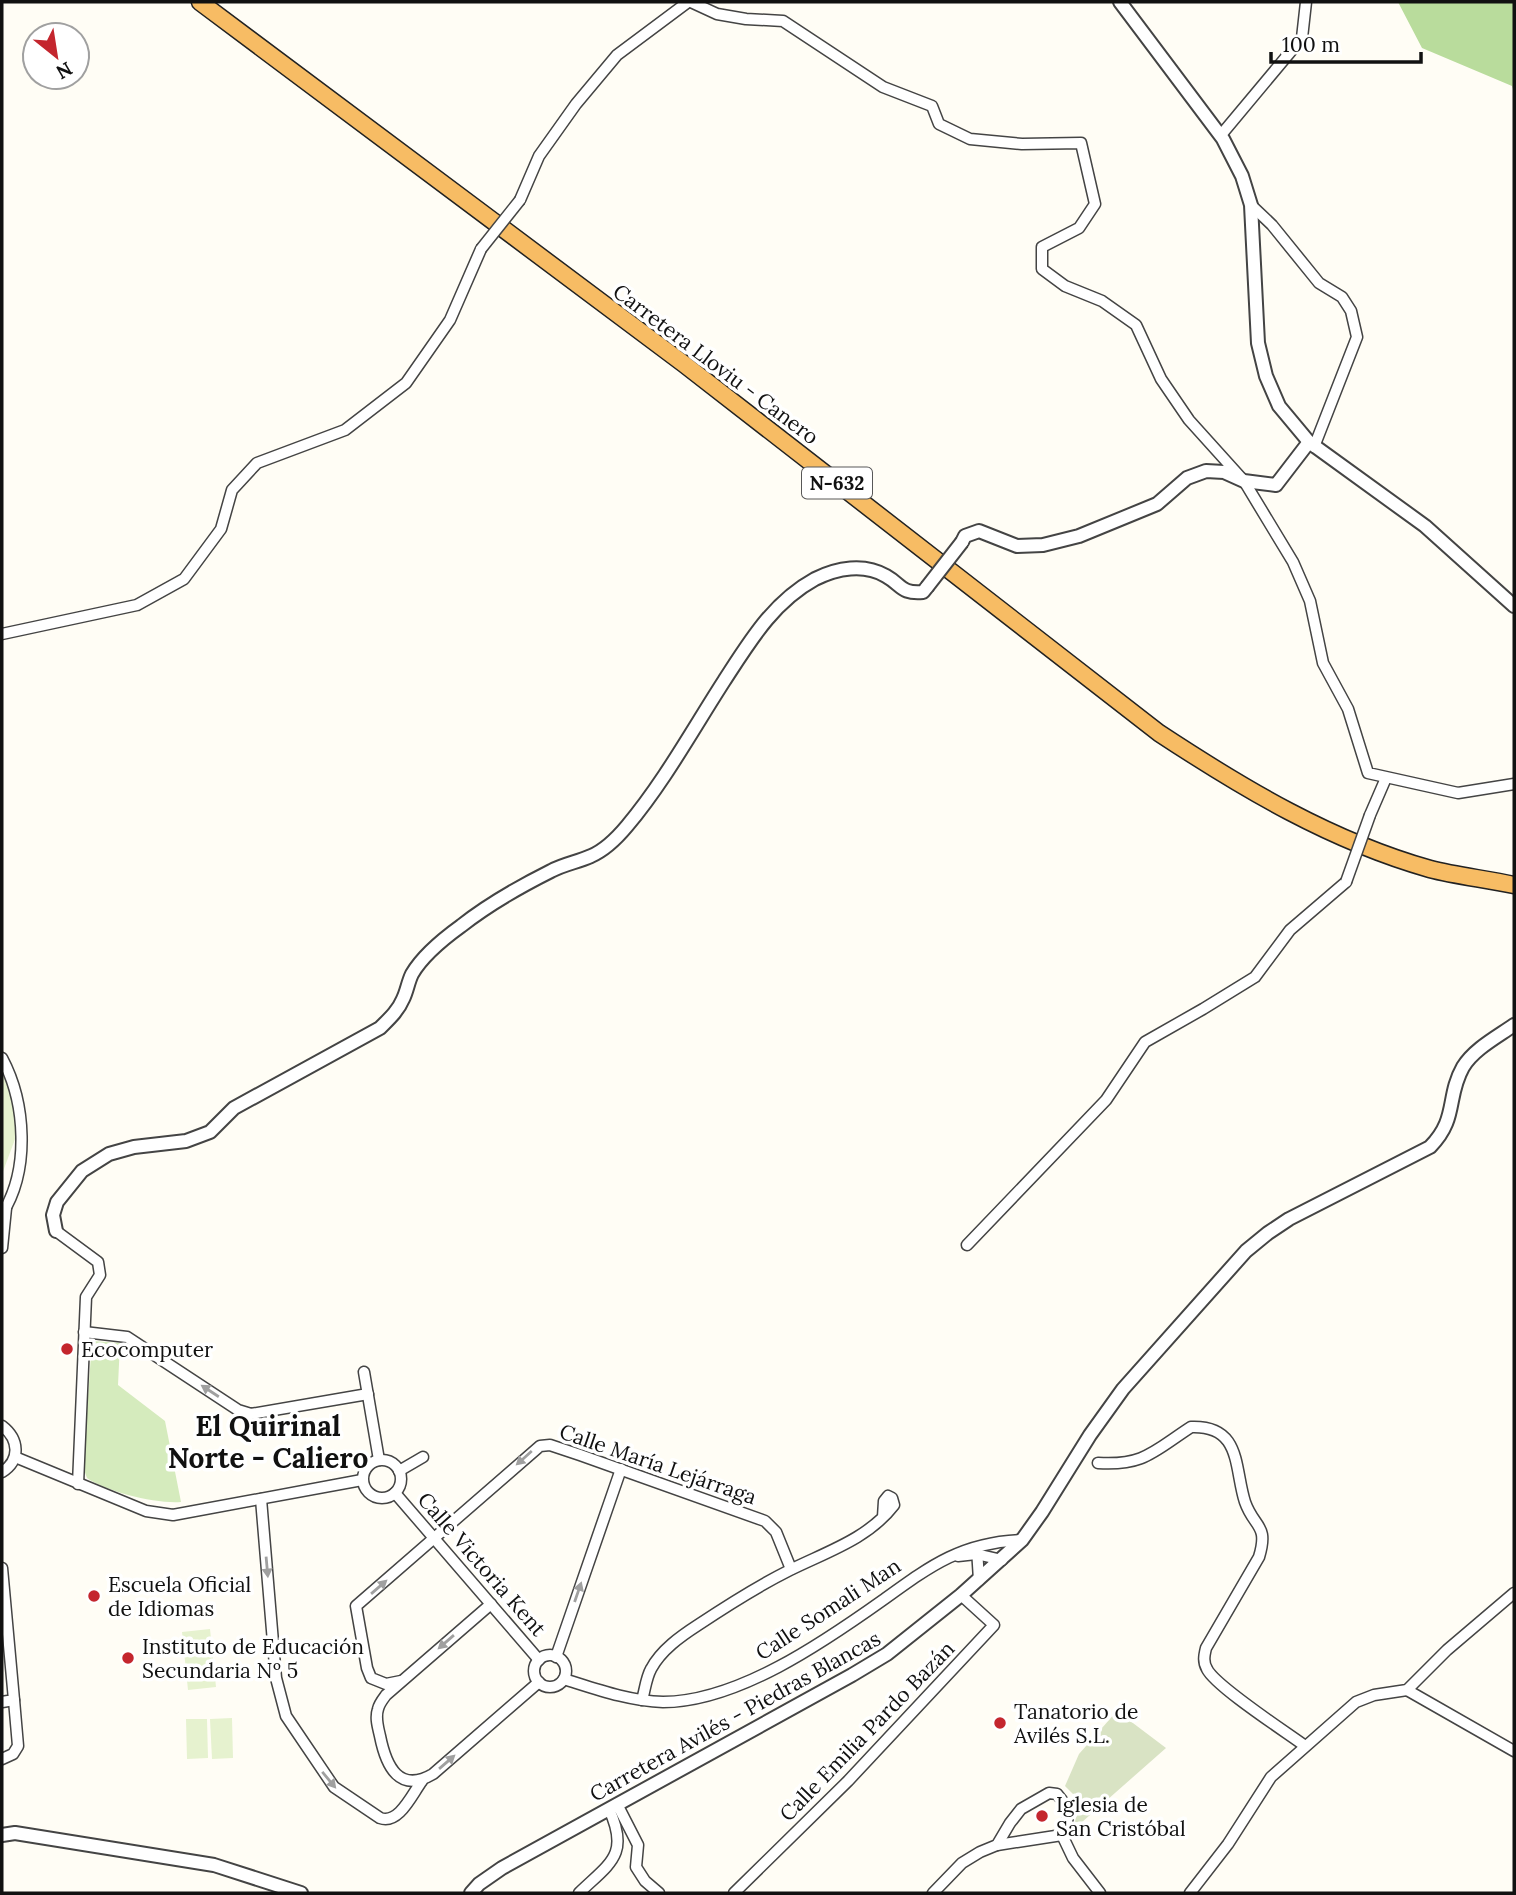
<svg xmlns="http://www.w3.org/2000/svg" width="1516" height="1895" font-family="Lora,serif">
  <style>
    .green { fill: #d5ebbd }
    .forest { fill: #b9dc9c }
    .cemetery { fill: #d9e3c4 }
    .pitch { fill: #e6f2cf }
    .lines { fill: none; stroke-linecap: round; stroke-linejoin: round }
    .minor-casing { stroke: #444; stroke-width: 13 }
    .tertiary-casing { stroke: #444; stroke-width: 16 }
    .trunk-casing { stroke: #222; stroke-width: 19 }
    .minor { stroke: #fff; stroke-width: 10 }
    .tertiary { stroke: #fff; stroke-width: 12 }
    .trunk { stroke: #f7bc64; stroke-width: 16 }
    .minor-bridge-casing { stroke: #444; stroke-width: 13; stroke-linecap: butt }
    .tertiary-bridge-casing { stroke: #444; stroke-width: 16; stroke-linecap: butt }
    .minor-bridge { stroke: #fff; stroke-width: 10 }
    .tertiary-bridge { stroke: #fff; stroke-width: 12 }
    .oneway { fill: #a0a0a0 }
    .poi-dot { fill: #c4262e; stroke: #fff; stroke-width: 2.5 }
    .labels { text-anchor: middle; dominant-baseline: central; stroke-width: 7; stroke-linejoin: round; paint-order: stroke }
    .shield { fill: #fff; stroke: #585858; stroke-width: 2 }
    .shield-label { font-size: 19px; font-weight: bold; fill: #111 }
    .street-label { font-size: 21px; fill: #111; stroke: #fff }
    .poi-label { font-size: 21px; fill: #111; stroke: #fff; text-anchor: start }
    .district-label { font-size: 28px; font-weight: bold; fill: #111; stroke: #fff }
  </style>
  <rect width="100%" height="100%" fill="#fffdf5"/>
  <path class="green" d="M92 1341 120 1343 118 1385 165 1421 181 1502C156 1504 107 1492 87 1478L83 1467Z"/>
  <polygon class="forest" points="1398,2 1514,2 1514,92 1512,86 1422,48"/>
  <polygon class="cemetery" points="1117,1711 1166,1748 1073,1830 1080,1801 1065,1786 1079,1754"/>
  <g class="pitch">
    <polygon points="2,1058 20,1126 2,1174"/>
    <polygon points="210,1629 216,1687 188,1690 182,1632"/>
    <polygon points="232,1718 233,1758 212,1759 210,1719"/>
    <polygon points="186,1719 207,1719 208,1758 187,1759"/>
  </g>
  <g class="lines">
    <g class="minor-casing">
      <g id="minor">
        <polyline points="691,2 717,14 746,19 783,21 883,87 932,106 939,124 970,139 1022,144 1081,143 1095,204 1079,228 1042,247 1042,269 1065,286 1102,301 1136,325 1161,379 1189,420 1244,481 1293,562 1310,601 1323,663 1348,709 1368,773 1458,793 1514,784"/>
        <polyline points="1221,135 1302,38 1306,2"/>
        <polyline points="520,200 539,156 576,104 617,55 688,2"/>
        <polyline points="1251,205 1272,225 1319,283 1342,297 1351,311 1357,337 1314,447"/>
        <polyline points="2,634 137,605 184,579 221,529 232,490 257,463 345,430 406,383 450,320 481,249"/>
        <polyline points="1370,815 1386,778"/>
        <path d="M2 1058C26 1103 30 1170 2 1214"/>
        <polyline points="56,1231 98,1262 100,1275 86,1297 78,1484"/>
        <polyline points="967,1245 1106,1100 1145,1042 1203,1009 1255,977 1290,930 1346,882"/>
        <polyline points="2,1248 6,1208"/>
        <polyline points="84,1332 127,1337 238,1410 251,1414 368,1394"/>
        <polyline points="364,1372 379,1460"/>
        <path d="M2 1426C19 1439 21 1460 2 1472"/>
        <polyline points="15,1457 146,1511 173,1515 362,1480"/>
        <circle cx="382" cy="1479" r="19"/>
        <path d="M1098 1463C1144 1466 1154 1451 1191 1427 1242 1425 1234 1468 1245 1502 1254 1528 1269 1524 1259 1557L1206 1648C1204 1656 1203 1662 1207 1669 1215 1686 1286 1732 1305 1746"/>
        <polyline points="399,1471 423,1457"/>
        <polyline points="395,1493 539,1660"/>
        <path d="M261 1499 276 1678 286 1716 334 1787 380 1818C399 1825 412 1794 422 1781"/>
        <polyline points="977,1549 979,1580"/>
        <polyline points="958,1556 976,1554 1002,1560"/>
        <polyline points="2,1568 14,1700 2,1702"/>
        <path d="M491 1604 386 1695C383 1699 379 1704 378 1709 375 1718 378 1727 380 1736 386 1766 399 1794 433 1774L539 1682"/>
        <circle cx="550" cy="1671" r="16"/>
        <polyline points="556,1657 621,1469"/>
        <path d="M564 1679C596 1689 629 1701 663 1702 737 1702 824 1642 883 1600 930 1566 962 1542 1022 1540"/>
        <polyline points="401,1681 386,1684 371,1678 367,1668 356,1606 540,1446 550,1445 580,1455 765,1521 776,1532 791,1569"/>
        <polyline points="1407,1690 1514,1751"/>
        <path d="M642 1700C645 1690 646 1678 651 1669 661 1650 681 1636 698 1625 728 1605 758 1586 790 1570 826 1552 868 1539 894 1505L892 1498 888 1496 884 1501 883 1517"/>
        <polyline points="2,1759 13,1754 18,1746 14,1700"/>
        <polyline points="617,1804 638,1845 636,1867 645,1881 659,1893"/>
        <polyline points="997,1845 1062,1835"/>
        <path d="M579 1893C610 1863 630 1855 609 1809"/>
        <polyline points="734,1893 848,1781 994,1625 961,1595"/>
        <path d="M933 1893 962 1863 980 1852 997 1845 1010 1823 1021 1809 1049 1793 1057 1794C1069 1807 1071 1820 1062 1835L1073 1858 1100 1893"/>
        <polyline points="1190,1893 1228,1844 1271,1777 1356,1702 1374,1695 1407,1690 1447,1650 1514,1593"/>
      </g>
    </g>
    <g class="tertiary-casing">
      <g id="tertiary">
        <polyline points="1120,2 1223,139 1242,176 1251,205 1258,343 1266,376 1279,406 1309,442 1425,526 1514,606"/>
        <polyline points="962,542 965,536 979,531 1017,546 1043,545 1079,536 1157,504 1187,478 1206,471 1224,472 1244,481 1276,485 1309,442"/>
        <path d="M56 1231 53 1215 57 1202 82 1171 109 1154 134 1147 186 1141 210 1132 234 1108 380 1028C389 1019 398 1011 403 999 407 991 408 982 412 974 423 955 443 939 461 926 489 904 519 887 551 871 564 864 578 862 591 856 605 850 617 838 627 826 664 782 693 729 724 681 750 641 773 602 815 579 837 568 864 563 886 576 902 585 901 594 923 592L927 587"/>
        <polyline points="2,1835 15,1833 214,1865 301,1893"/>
        <path d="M471 1893 479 1884 502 1868 852 1675 887 1654 961 1595 1022 1540 1042 1512 1090 1435 1123 1389 1246 1251 1268 1233 1289 1219 1430 1147C1458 1119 1446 1097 1463 1067 1474 1049 1497 1037 1514 1025"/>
      </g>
    </g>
    <g class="trunk-casing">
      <path id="trunk" d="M200 2 684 364 1159 733C1244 789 1331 841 1430 869 1457 876 1487 879 1514 885"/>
    </g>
    <use href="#minor" class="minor"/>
    <use href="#tertiary" class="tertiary"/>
    <use href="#trunk" class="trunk"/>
    <g class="minor-bridge-casing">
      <g id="minor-bridge">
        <polyline points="481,249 520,200"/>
        <polyline points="1346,882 1370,815"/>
      </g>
    </g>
    <g class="tertiary-bridge-casing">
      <polyline id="tertiary-bridge" points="927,587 962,542"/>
    </g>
    <use href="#minor-bridge" class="minor-bridge"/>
    <use href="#tertiary-bridge" class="tertiary-bridge"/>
  </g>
  <defs><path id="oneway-solid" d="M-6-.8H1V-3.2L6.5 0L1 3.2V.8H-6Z" transform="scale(1.75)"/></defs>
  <g class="oneway">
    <use href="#oneway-solid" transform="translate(210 1391) rotate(-147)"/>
    <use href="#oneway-solid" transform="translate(524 1458) rotate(138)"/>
    <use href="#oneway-solid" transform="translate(267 1567) rotate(85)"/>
    <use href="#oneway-solid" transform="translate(379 1587) rotate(-41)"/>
    <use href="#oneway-solid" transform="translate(578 1592) rotate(-71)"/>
    <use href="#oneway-solid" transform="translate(446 1642) rotate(139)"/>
    <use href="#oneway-solid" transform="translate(447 1762) rotate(-41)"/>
    <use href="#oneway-solid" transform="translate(329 1780) rotate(50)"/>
  </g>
  <g class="poi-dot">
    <circle cx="67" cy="1349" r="7"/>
    <circle cx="94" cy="1596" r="7"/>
    <circle cx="128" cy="1658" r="7"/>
    <circle cx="1000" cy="1723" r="7"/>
    <circle cx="1042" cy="1816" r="7"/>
  </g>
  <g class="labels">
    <rect class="shield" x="802" y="467.5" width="70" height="31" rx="5"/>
    <g class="shield-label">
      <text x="837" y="483">N-632</text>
    </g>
    <g class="street-label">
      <text transform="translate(716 364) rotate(37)">Carretera Lloviu - Canero</text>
      <text transform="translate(658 1464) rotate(19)">Calle María Lejárraga</text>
      <text transform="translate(482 1564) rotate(49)">Calle Victoria Kent</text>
      <text transform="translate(828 1609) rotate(-33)">Calle Somali Man</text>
      <text transform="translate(735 1716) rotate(-29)">Carretera Avilés - Piedras Blancas</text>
      <text transform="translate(867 1731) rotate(-46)">Calle Emilia Pardo Bazán</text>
    </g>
    <g class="poi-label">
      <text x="81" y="1349">Ecocomputer</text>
      <text x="108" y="1584">Escuela Oficial<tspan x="108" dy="24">de Idiomas</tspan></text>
      <text x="142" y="1646">Instituto de Educación<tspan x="142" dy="24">Secundaria Nº 5</tspan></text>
      <text x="1014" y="1711">Tanatorio de<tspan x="1014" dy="24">Avilés S.L.</tspan></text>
      <text x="1056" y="1804">Iglesia de<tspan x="1056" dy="24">San Cristóbal</tspan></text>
    </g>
    <g class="district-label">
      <text x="268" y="1426">El Quirinal<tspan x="268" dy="32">Norte - Caliero</tspan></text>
    </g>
  </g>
  <rect width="1516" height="1895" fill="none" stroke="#111111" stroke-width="7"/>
  <g transform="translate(56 56) rotate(150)"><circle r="33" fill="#ffffff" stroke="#a0a0a0" stroke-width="2"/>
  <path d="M0-5L12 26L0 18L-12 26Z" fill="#c4262e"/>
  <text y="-10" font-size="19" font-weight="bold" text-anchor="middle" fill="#111111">N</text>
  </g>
  <path d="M1271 52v10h150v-10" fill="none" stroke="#111111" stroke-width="3.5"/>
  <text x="1282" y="52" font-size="21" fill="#111111" stroke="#ffffff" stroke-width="5" paint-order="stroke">100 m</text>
</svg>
